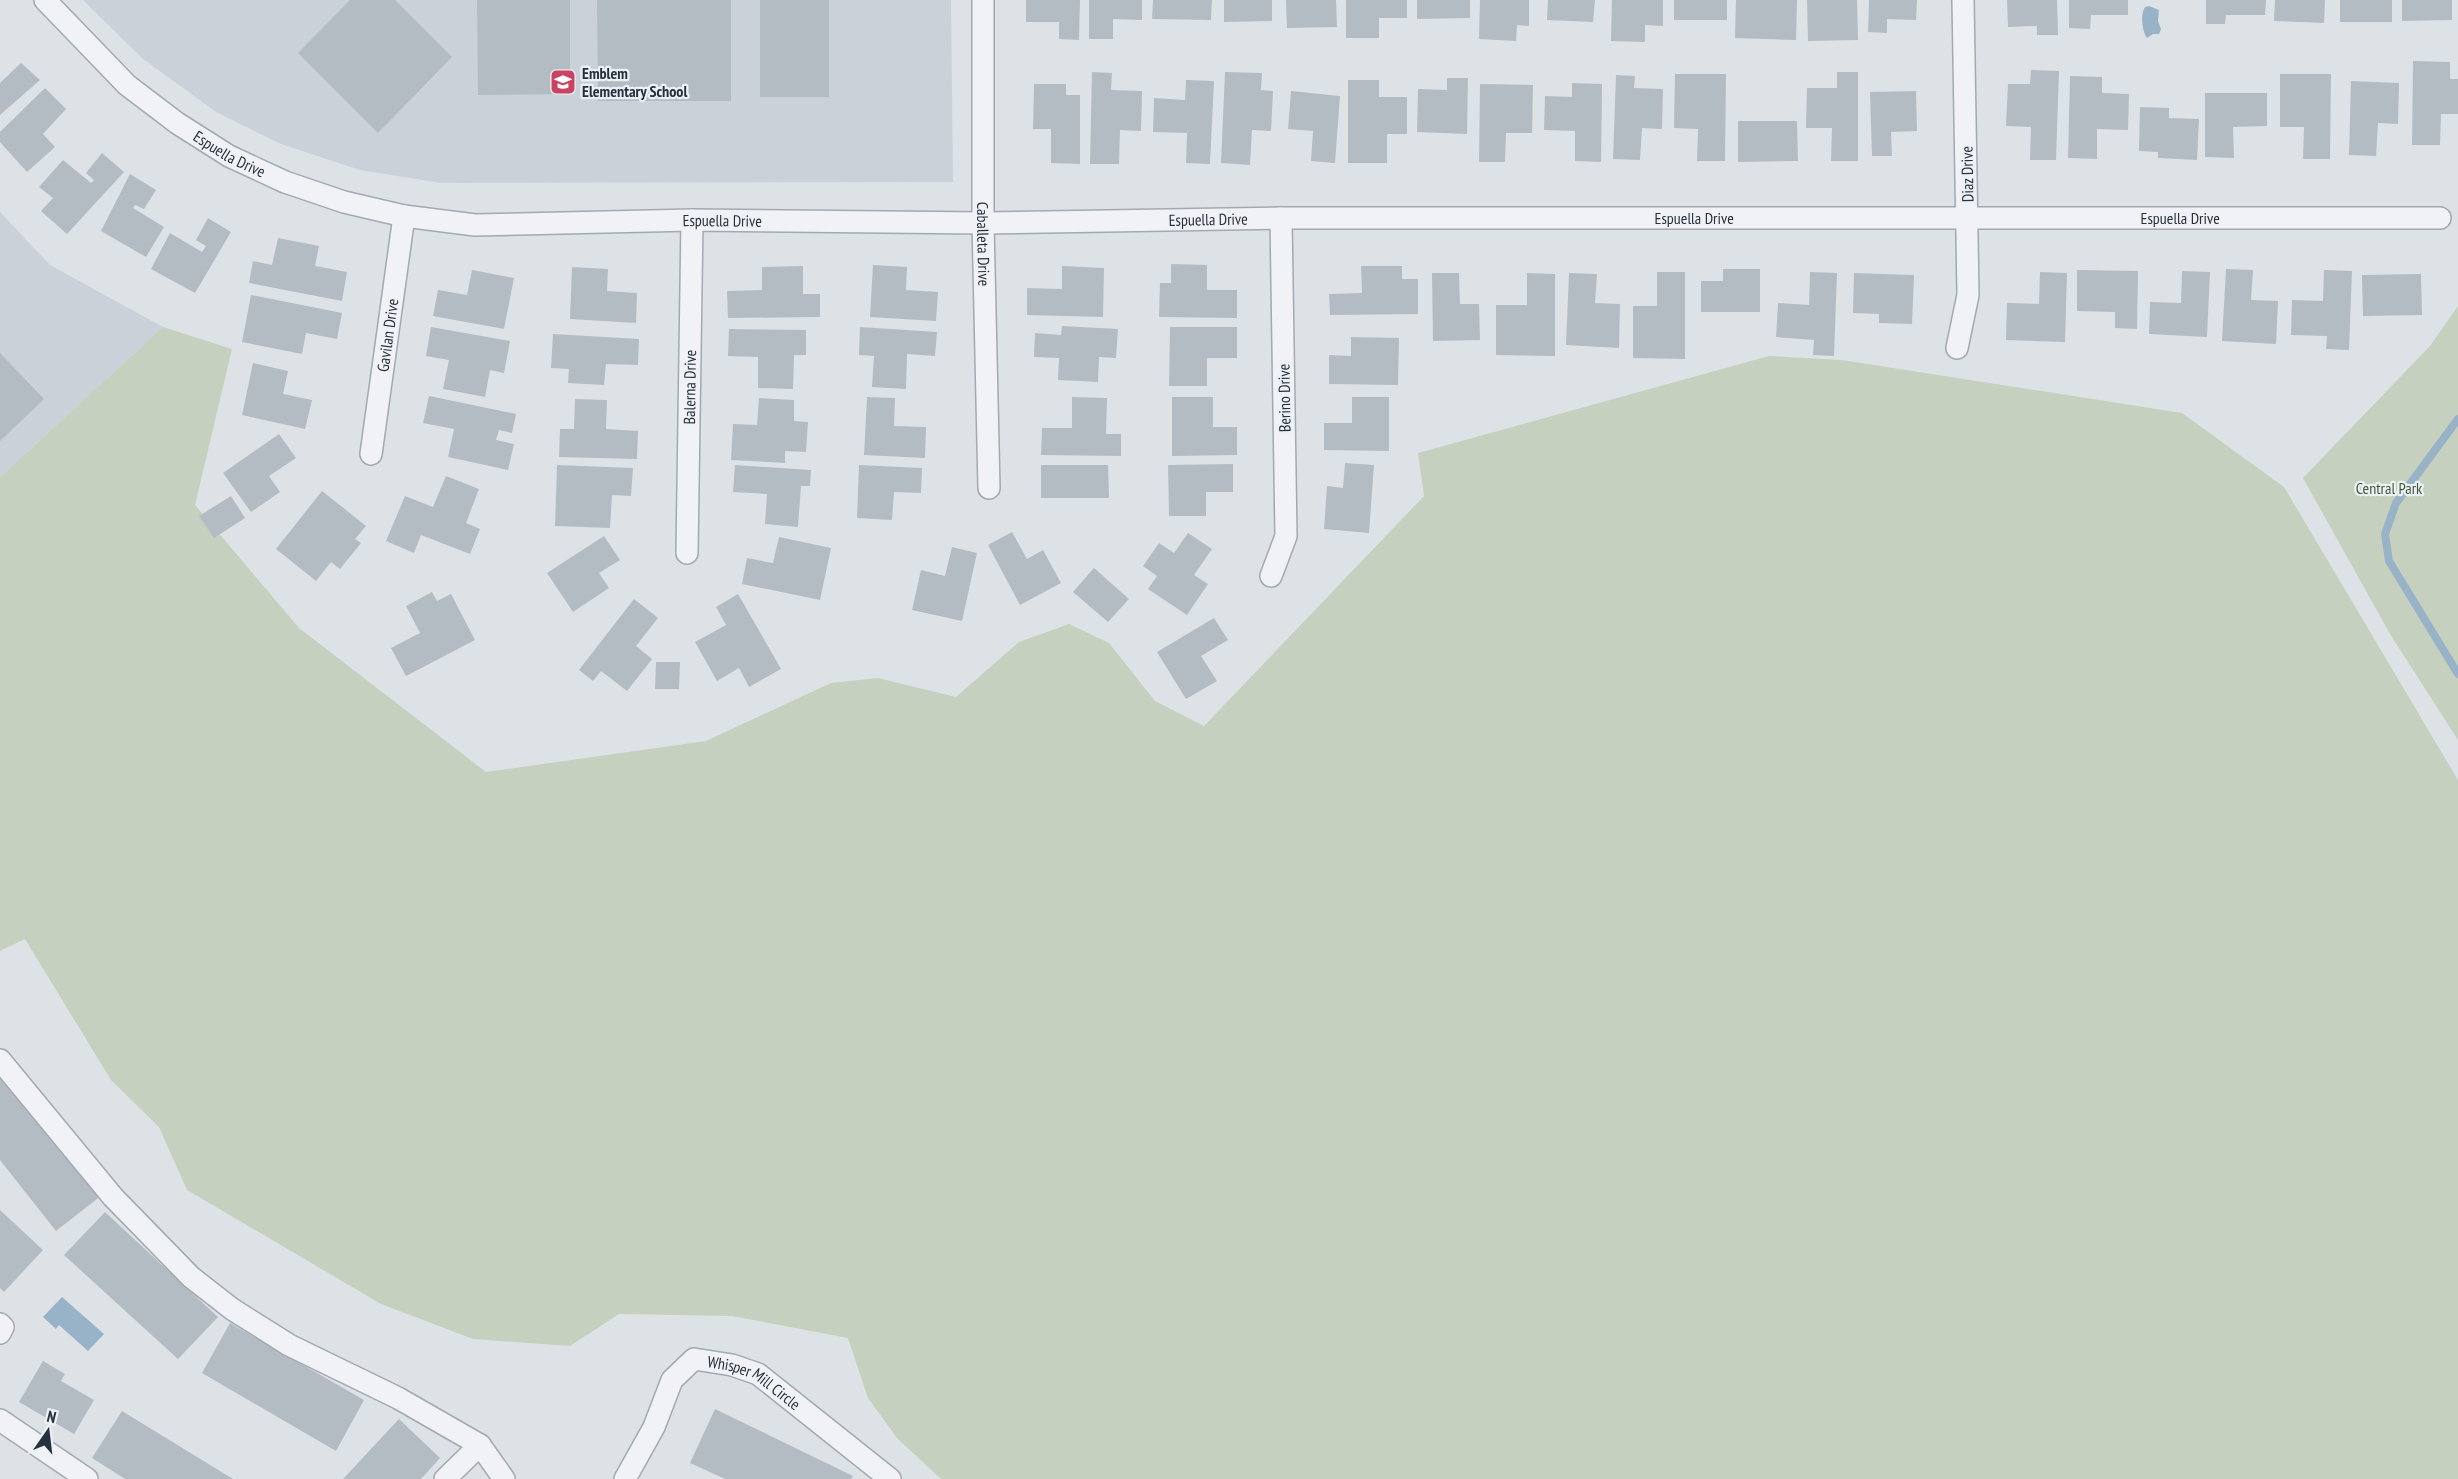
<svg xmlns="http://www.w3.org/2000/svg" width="2458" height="1479" font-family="'PT Sans Narrow',sans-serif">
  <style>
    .built { fill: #cbd1d9 }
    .green { fill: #c5d1be }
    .water { fill: #98b3c7 }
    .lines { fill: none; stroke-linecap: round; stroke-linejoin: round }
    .stream { stroke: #98b3c7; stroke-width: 8 }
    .building { fill: #b4bcc3 }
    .street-casing { stroke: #a3a9b1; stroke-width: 24 }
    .street { stroke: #f0f2f5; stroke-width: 21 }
    .labels { text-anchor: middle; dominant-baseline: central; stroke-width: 4.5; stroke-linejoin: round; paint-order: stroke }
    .poi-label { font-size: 16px; font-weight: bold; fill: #27313d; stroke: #ecf1f5; text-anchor: start }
    .street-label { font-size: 16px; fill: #27313d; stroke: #ecf1f5 }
    .park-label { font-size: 16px; fill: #3f5934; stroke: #ecf1f5 }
  </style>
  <rect width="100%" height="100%" fill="#dde2e7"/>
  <g class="built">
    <polygon points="83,0 951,0 953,182 441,183 360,170 281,144 216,112 142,58"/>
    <polygon points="0,212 50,265 163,327 0,477"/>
  </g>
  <g class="green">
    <polygon points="2458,306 2458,740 2390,634 2303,478 2430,346"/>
    <polygon points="163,327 232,349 195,505 299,628 486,772 706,741 831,683 878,678 956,697 1019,642 1069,624 1109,643 1155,701 1204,726 1424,496 1418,453 1769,356 1842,360 2182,413 2284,487 2458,780 2458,1479 941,1479 897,1438 868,1398 848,1338 732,1316 619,1314 570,1346 473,1339 381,1304 187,1190 159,1127 111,1080 25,939 0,951 0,477"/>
  </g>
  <g class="water">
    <path d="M2149 6 2159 10 2158 21 2161 29 2159 34H2153L2147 38C2142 31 2140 14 2145 7Z"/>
    <polygon points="62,1297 104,1334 88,1351 59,1325 56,1329 43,1317"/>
  </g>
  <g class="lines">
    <polyline class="stream" points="2458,419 2396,503 2385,534 2389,561 2458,674"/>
  </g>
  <g class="building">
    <polygon points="350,0 395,0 452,57 378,133 298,53"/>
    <polygon points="477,0 570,0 570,94 478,95"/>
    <polygon points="597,0 731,0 731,101 598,101"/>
    <rect x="760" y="0" width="69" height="97"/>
    <polygon points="1026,0 1080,0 1079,40 1059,39 1059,22 1026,22"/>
    <polygon points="1089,0 1142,0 1142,20 1113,19 1113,39 1089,39"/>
    <polygon points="1153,0 1212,0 1211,20 1152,19"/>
    <polygon points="1224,0 1272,0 1272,21 1224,22"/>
    <polygon points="1286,0 1336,0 1337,27 1287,28"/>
    <polygon points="1346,0 1407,0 1407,18 1379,18 1379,38 1346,38"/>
    <polygon points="1417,0 1470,0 1470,18 1417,19"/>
    <polygon points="1480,0 1529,0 1529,26 1517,25 1516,41 1479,39"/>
    <polygon points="1548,0 1595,0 1593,22 1547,20"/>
    <polygon points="1612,0 1663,0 1663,26 1645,25 1645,42 1611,41"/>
    <rect x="1674" y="0" width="53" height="20"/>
    <polygon points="1736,0 1797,0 1796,40 1735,38"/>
    <polygon points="1807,0 1857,0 1858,40 1808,41"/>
    <polygon points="1869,0 1917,0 1916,20 1887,19 1887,33 1868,32"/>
    <polygon points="2007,0 2057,0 2058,35 2037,35 2037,26 2008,27"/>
    <polygon points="2069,0 2128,0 2128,15 2091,15 2090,29 2069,28"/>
    <polygon points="2206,0 2266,0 2265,15 2226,15 2225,24 2206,24"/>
    <polygon points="2275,0 2325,0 2324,23 2274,21"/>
    <rect x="2340" y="0" width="52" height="22"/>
    <polygon points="2402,0 2452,0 2452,20 2402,21"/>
    <polygon points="2413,61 2450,62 2450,79 2458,79 2458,114 2441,114 2440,145 2412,145"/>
    <polygon points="21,63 40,80 0,115 0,83"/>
    <polygon points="2031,70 2059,71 2056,160 2030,160 2031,127 2006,126 2008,84 2030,84"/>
    <polygon points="1092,72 1112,73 1111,90 1142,91 1141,131 1120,130 1119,164 1090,164"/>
    <polygon points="1225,72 1262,73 1261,90 1273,91 1271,131 1252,130 1250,165 1221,163"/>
    <polygon points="1837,72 1858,72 1858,161 1831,161 1832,128 1806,128 1807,88 1837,88"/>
    <polygon points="1675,74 1726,74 1725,161 1697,161 1698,129 1674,128"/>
    <polygon points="2280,74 2331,74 2330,159 2303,159 2304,127 2280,127"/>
    <polygon points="1616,75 1635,76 1634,88 1663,89 1662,129 1642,128 1640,160 1613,159"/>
    <polygon points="2070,76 2102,77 2102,93 2129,94 2128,130 2097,129 2097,159 2068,158"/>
    <polygon points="1447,78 1468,78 1467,134 1417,132 1418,89 1447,90"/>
    <polygon points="1186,80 1214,81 1210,164 1186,163 1187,133 1153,132 1154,98 1185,100"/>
    <polygon points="1348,80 1379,80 1379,97 1407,97 1407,134 1387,134 1387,163 1348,163"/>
    <polygon points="2351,81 2399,83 2398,124 2378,123 2376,156 2349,155"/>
    <polygon points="1572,83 1602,84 1601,162 1575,161 1575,131 1544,130 1545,96 1572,97"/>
    <polygon points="1034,84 1066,84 1066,95 1080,95 1080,164 1051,163 1051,129 1033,129"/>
    <polygon points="1480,84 1533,85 1532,133 1506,133 1505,162 1479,162"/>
    <polygon points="45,88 66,109 43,134 55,147 27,172 0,142 0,132"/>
    <polygon points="1291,91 1340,96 1335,163 1311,161 1313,131 1288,129"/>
    <polygon points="1916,91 1917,131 1891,132 1892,156 1872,156 1870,92"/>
    <polygon points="2205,93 2267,93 2267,126 2233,127 2234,158 2205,157"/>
    <polygon points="2140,107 2169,108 2169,118 2199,119 2197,160 2158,158 2158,152 2139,151"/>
    <polygon points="1738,121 1797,121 1798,161 1738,162"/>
    <polygon points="102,153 124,172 67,234 41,211 53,198 39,187 63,160 91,183 94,180 86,173"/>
    <polygon points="130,174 156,190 144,209 135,205 133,208 164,227 146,257 101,231"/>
    <polygon points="208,218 231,232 195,293 151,269 170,233 202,252 206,246 196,240"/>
    <polygon points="278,238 319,246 315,266 347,272 342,301 249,283 253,261 272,265"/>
    <polygon points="1171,264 1207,265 1207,290 1237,290 1237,318 1159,317 1160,283 1171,283"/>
    <polygon points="873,265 907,267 906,290 938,292 936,321 870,317"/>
    <polygon points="803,266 803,294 820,294 820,317 728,318 727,291 762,290 762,267"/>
    <polygon points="1062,266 1104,268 1103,317 1027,315 1027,288 1062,289"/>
    <polygon points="1361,266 1402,266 1402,279 1418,279 1418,314 1330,315 1329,294 1362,293"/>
    <polygon points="572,267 608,269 607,291 637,293 636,323 570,319"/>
    <polygon points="1723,269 1760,269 1760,312 1701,312 1701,281 1723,281"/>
    <polygon points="2226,269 2253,270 2251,300 2278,301 2276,344 2222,341"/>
    <polygon points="472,270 514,278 504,329 433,316 438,290 467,295"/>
    <polygon points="2077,270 2138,271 2137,329 2115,328 2115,312 2077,311"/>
    <polygon points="2324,270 2352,271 2349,350 2326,349 2327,336 2291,335 2292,300 2323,301"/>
    <polygon points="2182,271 2210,272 2207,337 2149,334 2150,302 2181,303"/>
    <polygon points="1657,272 1685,272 1685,359 1633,358 1633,306 1657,306"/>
    <polygon points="1810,272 1837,273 1834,356 1813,355 1814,340 1776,337 1778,303 1809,305"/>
    <polygon points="2040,272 2067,273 2065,342 2006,340 2007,303 2039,304"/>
    <polygon points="1432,273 1459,273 1460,304 1479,304 1480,340 1433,341"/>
    <polygon points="1527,273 1555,274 1555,356 1496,355 1496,305 1527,305"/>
    <polygon points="1569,273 1597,274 1595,303 1620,304 1619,348 1566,345"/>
    <polygon points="1854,273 1914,275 1912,324 1879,323 1879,314 1853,313"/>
    <polygon points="2421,274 2422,315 2363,316 2362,275"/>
    <polygon points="251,295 342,313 337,339 306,333 302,354 242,342"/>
    <polygon points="1062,326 1118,329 1116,358 1099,357 1098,382 1058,380 1059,358 1034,357 1035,333 1061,335"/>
    <polygon points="431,327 510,341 504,373 490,370 485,397 443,389 449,360 426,356"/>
    <polygon points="860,327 937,332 935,356 907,354 906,389 872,387 874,356 859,355"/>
    <polygon points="1170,327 1237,327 1237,358 1207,358 1207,386 1169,386"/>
    <polygon points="729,329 806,330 806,355 794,355 793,389 758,388 758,357 728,356"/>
    <polygon points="553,334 639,339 638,365 606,364 604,385 568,383 569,369 551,368"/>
    <polygon points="1351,337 1399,338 1398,385 1329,384 1329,355 1351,356"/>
    <polygon points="0,353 44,399 0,441"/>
    <polygon points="253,363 288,371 283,394 312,400 305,429 242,415"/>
    <polygon points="429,396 516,414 512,433 499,430 496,440 514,444 508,470 448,457 454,429 423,423"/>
    <polygon points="867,397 895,398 894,426 926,427 925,458 864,455"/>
    <polygon points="1072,397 1107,398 1106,434 1121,434 1121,456 1041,455 1042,428 1072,428"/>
    <polygon points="1172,397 1213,397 1213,427 1237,427 1237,455 1172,456"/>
    <polygon points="1352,397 1389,397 1389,451 1324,450 1324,423 1352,423"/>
    <polygon points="759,398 794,400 794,421 808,422 806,452 785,451 785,463 731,460 733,424 757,425"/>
    <polygon points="575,399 607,400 606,429 638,431 637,459 559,457 560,429 574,429"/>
    <polygon points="279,434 296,458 269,476 280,492 251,512 223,473"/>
    <polygon points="1345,463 1374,465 1369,533 1324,529 1327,486 1343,488"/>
    <polygon points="1233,464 1233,492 1206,492 1206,516 1169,516 1168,465"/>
    <polygon points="557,465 633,468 631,496 612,495 610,528 555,526"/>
    <polygon points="735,465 811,470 810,486 801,486 798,527 765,524 767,494 733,492"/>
    <polygon points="859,465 922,468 921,493 894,492 892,520 857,518"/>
    <polygon points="1041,465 1108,465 1109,498 1041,498"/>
    <polygon points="446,476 479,489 466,523 480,529 470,554 421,535 414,553 386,541 405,496 433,507"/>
    <polygon points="322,491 366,526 355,539 361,543 340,569 331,562 316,581 276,549"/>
    <polygon points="231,496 245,518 214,538 199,516"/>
    <polygon points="1012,532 1027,559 1043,550 1061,583 1020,605 988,545"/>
    <polygon points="1188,533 1212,549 1194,575 1208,584 1187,615 1148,589 1157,576 1143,566 1159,543 1174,553"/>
    <polygon points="604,536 620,560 599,573 609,588 573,612 547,573"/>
    <polygon points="779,537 831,548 820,600 742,584 747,558 773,563"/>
    <polygon points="952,547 977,553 962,621 912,610 921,570 945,576"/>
    <polygon points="1094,568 1129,599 1108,622 1073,592"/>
    <polygon points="432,592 437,601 451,594 475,640 406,676 391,648 420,633 406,606"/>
    <polygon points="738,594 781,669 749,687 739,668 717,681 695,642 726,625 716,607"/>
    <polygon points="634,599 658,618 636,646 652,659 627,691 601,671 593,681 579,670"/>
    <polygon points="1214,618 1228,640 1201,656 1217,681 1186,699 1157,652"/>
    <polygon points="656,662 680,662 679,689 655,689"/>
    <polygon points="6,1074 102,1195 56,1231 0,1160 0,1079"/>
    <polygon points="0,1210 43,1250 4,1292 0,1288"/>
    <polygon points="105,1212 218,1317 178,1359 64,1255"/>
    <polygon points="230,1323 364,1400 336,1451 202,1373"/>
    <polygon points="43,1361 65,1374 61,1381 94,1400 74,1434 19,1402"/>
    <polygon points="715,1409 853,1476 851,1479 725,1479 690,1463"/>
    <polygon points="122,1411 233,1479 125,1479 92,1458"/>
    <polygon points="399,1419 440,1458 421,1479 343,1479"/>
  </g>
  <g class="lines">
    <g class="street-casing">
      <g id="street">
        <path id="s1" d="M45 0 127 85 177 123 229 156 285 182 344 202 404 216 475 225 692 220 983 223 1281 218H2440"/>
        <path id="s2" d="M983 0V223L989 488"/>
        <polyline points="1957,348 1968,295 1963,0"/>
        <path id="s3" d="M371 454 404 216"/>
        <path id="s4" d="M687 553 692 220"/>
        <polyline points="1271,576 1286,536 1281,218"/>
        <polyline points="0,1060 113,1197 191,1277 232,1309 289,1345 398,1398 480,1445 504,1479"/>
        <polyline points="0,1324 3,1327 0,1333"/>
        <polyline points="0,1420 87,1479"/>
        <polyline points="445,1479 480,1445"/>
        <path id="s5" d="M625 1479 654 1427 672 1380 694 1359 732 1365 758 1374 890 1479"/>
      </g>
    </g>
    <use href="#street" class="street"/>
  </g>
  <defs>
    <g id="school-square" transform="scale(1.35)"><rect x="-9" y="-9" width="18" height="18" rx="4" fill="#cc4264" stroke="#ecf1f5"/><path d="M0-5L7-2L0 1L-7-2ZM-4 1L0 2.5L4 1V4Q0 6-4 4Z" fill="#fff"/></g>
  </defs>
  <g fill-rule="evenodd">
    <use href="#school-square" x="563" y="82"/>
  </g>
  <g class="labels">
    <g class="poi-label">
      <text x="582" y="73">Emblem<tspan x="582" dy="18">Elementary School</tspan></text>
    </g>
    <g class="street-label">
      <text stroke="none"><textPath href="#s1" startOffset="242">Espuella Drive</textPath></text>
      <text transform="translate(1967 174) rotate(-91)">Diaz Drive</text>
      <text stroke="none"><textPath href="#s1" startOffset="1719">Espuella Drive</textPath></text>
      <text stroke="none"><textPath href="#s1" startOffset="2205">Espuella Drive</textPath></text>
      <text stroke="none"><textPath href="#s1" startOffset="747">Espuella Drive</textPath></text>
      <text stroke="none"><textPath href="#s1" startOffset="1233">Espuella Drive</textPath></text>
      <text stroke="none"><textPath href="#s2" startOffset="244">Caballeta Drive</textPath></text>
      <text stroke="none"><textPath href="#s3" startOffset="120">Gavilan Drive</textPath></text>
      <text stroke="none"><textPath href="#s4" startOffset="166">Balerna Drive</textPath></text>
      <text transform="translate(1284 398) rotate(-91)">Berino Drive</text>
      <text stroke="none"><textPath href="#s5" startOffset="206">Whisper Mill Circle</textPath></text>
    </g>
    <g class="park-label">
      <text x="2389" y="488">Central Park</text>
    </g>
  </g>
  <g transform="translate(48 1431) rotate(14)" stroke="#ecf1f5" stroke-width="4.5" paint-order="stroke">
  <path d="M0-4.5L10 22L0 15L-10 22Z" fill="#27313d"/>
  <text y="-9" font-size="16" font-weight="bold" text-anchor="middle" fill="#27313d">N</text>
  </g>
</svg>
